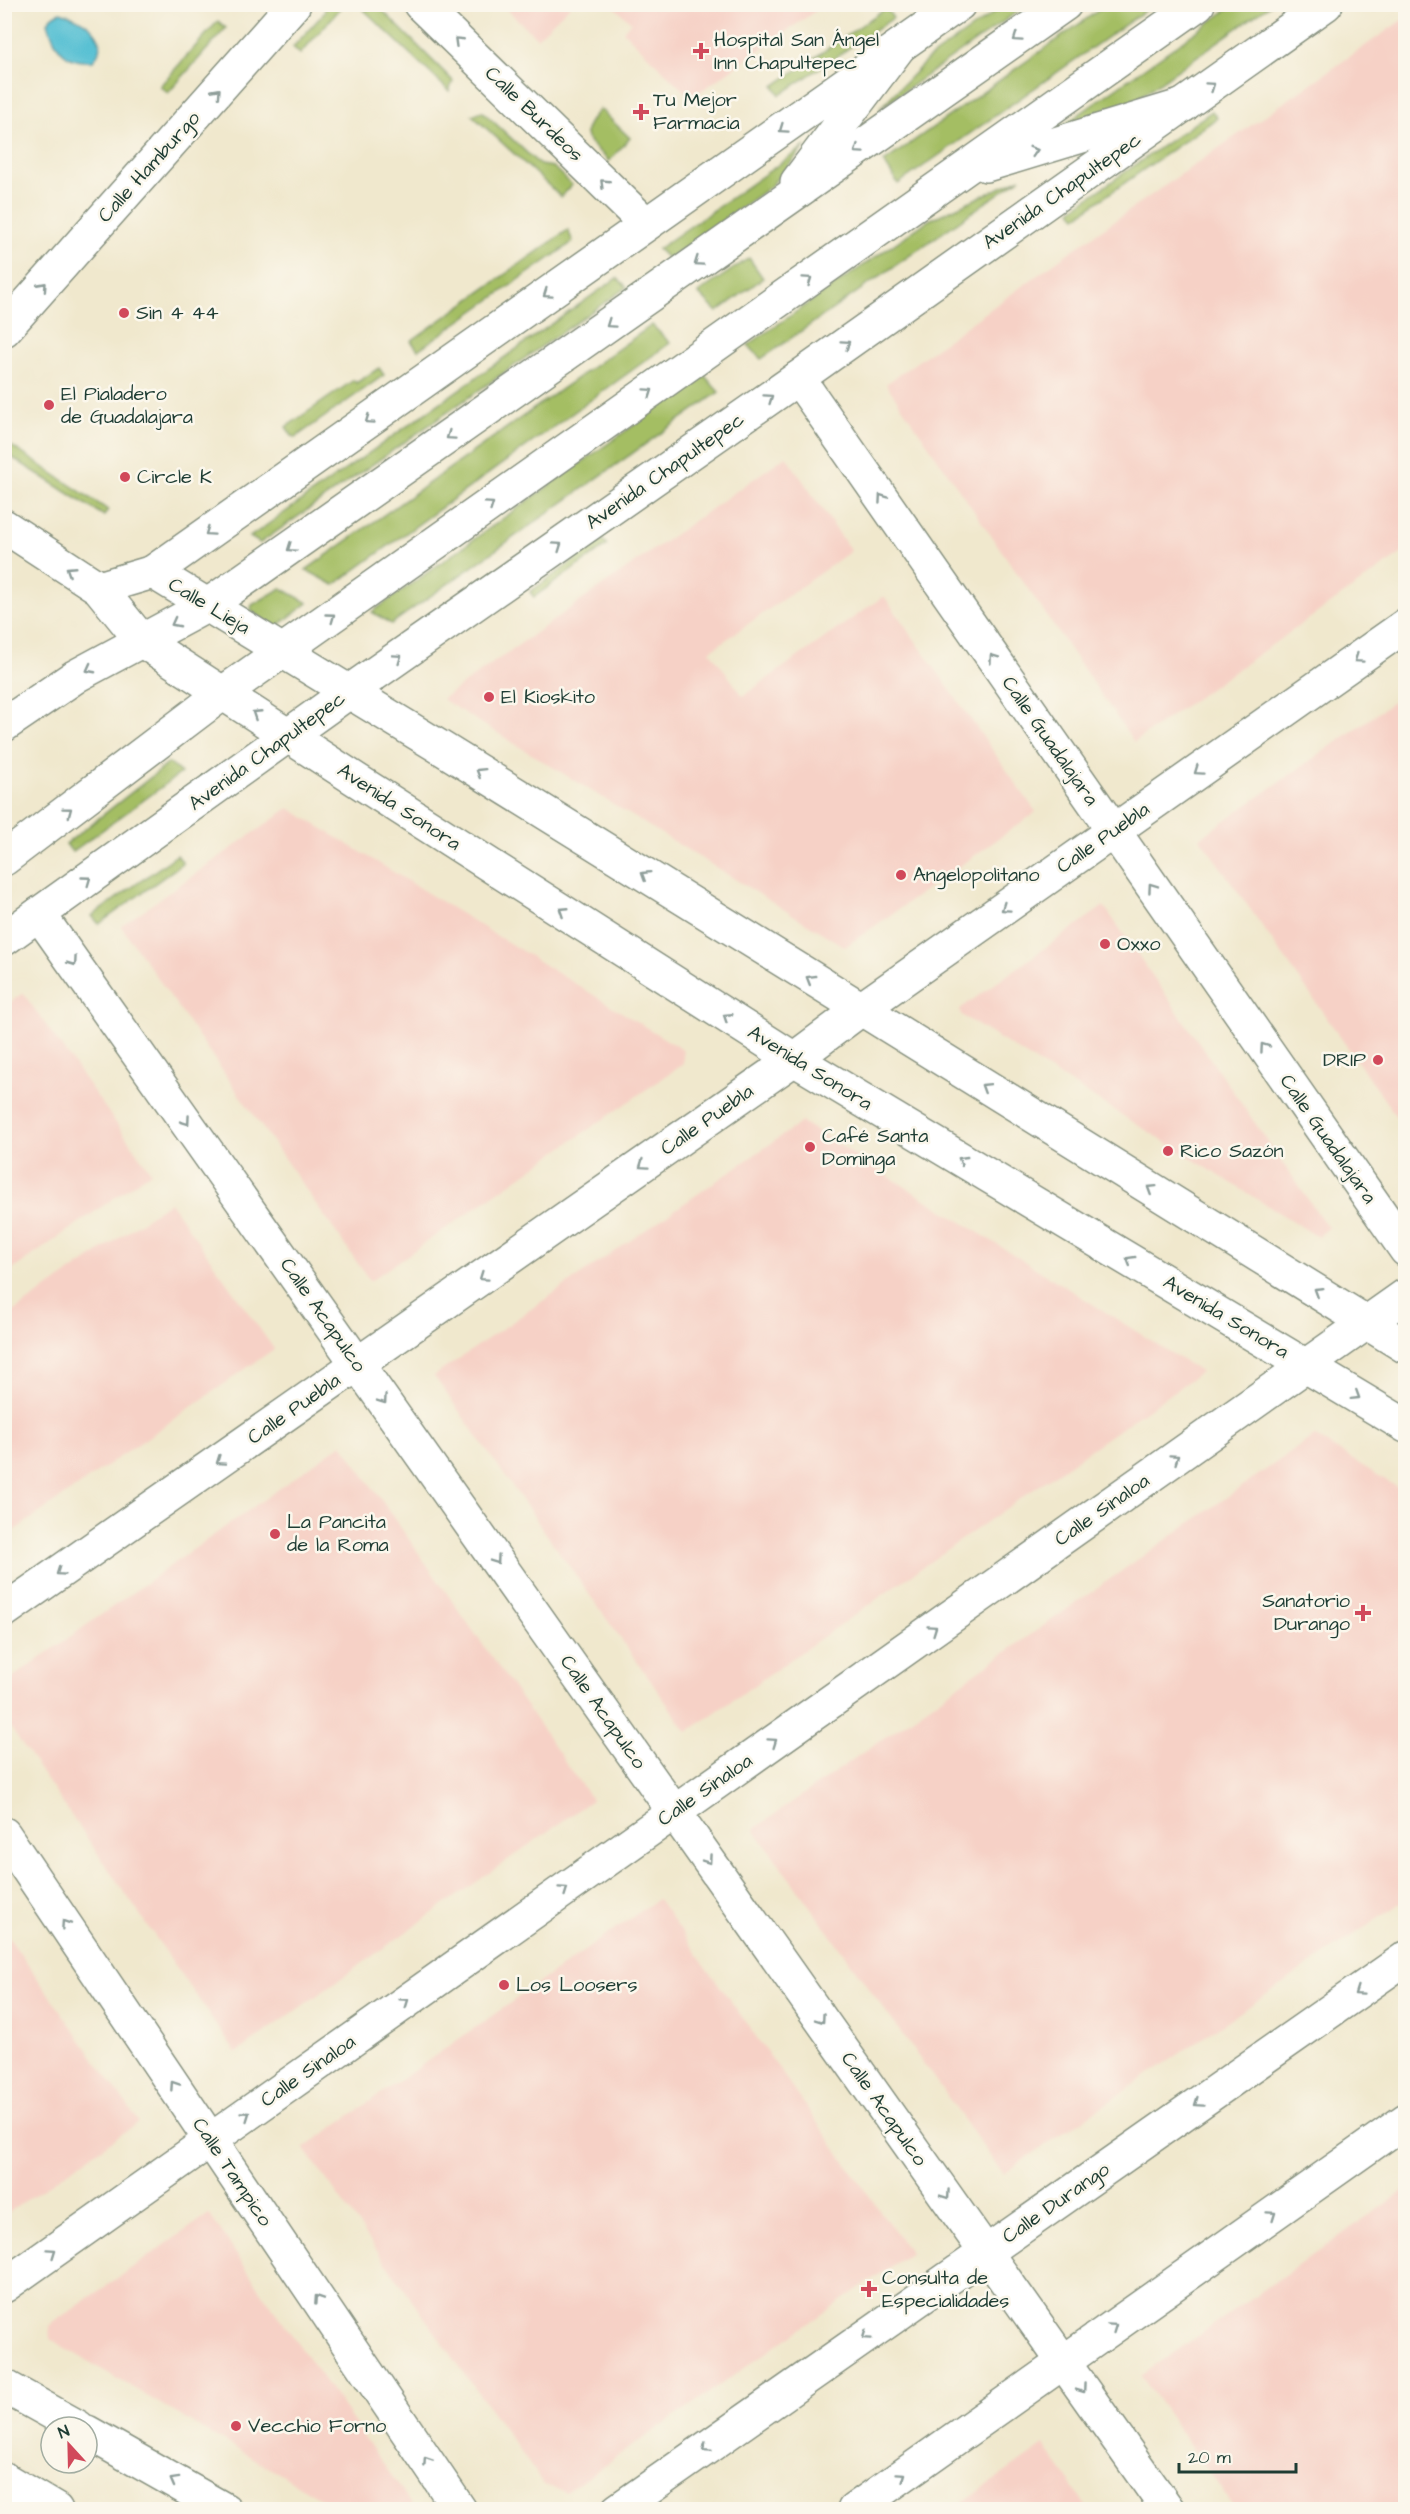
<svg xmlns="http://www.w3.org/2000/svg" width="1410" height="2514" font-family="'Architects Daughter',sans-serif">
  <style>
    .built { fill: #f6d1c6 }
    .green { fill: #a4be64; stroke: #627e4c; stroke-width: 1.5 }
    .water { fill: #57c0d3; stroke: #3b7e84; stroke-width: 1.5 }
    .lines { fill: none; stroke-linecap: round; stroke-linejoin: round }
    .street-casing { stroke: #889280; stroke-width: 36 }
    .secondary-casing { stroke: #889280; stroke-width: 36 }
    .primary-casing { stroke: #889280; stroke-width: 36 }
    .street { stroke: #fff; stroke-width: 33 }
    .secondary { stroke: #fff; stroke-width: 33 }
    .primary { stroke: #fff; stroke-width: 33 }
    .oneway { stroke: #8f9e9a }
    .poi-dot { fill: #d1495b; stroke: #fbf7ec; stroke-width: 2 }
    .labels { text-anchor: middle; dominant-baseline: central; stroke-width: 5; stroke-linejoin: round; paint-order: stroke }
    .poi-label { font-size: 20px; fill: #1f3d34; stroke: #fbf7ec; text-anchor: start }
    .street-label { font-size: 20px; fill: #1f3d34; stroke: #fbf7ec }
  </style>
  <rect width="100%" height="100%" fill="#fbf7ec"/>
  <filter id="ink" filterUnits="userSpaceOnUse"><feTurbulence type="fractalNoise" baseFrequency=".0167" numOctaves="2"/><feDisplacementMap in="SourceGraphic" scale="12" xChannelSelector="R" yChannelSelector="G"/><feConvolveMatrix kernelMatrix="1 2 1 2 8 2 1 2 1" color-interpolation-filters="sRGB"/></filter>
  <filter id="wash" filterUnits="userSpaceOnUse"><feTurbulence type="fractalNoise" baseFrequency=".008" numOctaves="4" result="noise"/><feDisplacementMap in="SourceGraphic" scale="24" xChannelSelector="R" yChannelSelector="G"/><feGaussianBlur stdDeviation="1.35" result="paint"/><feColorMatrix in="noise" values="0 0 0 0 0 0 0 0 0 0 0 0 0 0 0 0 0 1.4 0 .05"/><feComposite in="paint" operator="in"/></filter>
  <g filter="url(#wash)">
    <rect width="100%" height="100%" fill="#f0e8cd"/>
    <g class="built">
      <polygon points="502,5 571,5 537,38"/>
      <polygon points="612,5 824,5 691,98 623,31 631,22"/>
      <polygon points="1405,18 1405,551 1134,742 886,384 1071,251"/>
      <polygon points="786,456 851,551 710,651 743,696 884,596 1036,812 845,947 442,699"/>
      <polygon points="1405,694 1405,1129 1200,838"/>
      <polygon points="289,808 683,1050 683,1064 370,1281 121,926"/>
      <polygon points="1104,906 1328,1228 1318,1237 961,1015 960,1009"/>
      <polygon points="23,993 151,1172 5,1275 5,1006"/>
      <polygon points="802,1122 1201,1372 687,1732 434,1376"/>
      <polygon points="170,1202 274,1349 5,1537 5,1318"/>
      <polygon points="1314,1436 1405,1492 1405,1900 1003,2174 754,1829"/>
      <polygon points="342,1444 592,1800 236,2053 5,1720 5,1683"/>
      <polygon points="658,1899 910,2253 566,2492 544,2485 304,2148"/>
      <polygon points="4,1931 139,2122 5,2215 4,2215"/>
      <polygon points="1405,2190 1405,2509 1235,2509 1141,2376"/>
      <polygon points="209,2214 268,2301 415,2509 339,2509 50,2339 49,2326"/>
      <polygon points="1044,2445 1089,2509 953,2509 962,2503"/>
    </g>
    <g class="green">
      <polygon points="369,4 381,5 382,10 453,81 449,91 364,10"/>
      <polygon points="324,5 336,5 340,9 300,54 293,47 325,12"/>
      <polygon points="1005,5 1027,5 880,108 928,59"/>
      <polygon points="1106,5 1153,5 898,184 884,162"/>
      <polygon points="1234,5 1270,5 1132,102 1051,134"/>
      <polygon points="886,8 893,18 780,95 774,86"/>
      <polygon points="218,21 226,28 168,93 160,86"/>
      <path d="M600 109 630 138 609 161C586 138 575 137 600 109Z"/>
      <polygon points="482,111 540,165 553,167 572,185 561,197 472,115"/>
      <polygon points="1212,111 1217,118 1076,217 1071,210"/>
      <polygon points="805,146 770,187 668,259 658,249"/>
      <polygon points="1021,178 761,359 748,345 929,220"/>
      <polygon points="568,230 573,242 418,350 411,341"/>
      <polygon points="749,258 763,278 717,312 698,293"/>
      <polygon points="617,278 627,287 260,543 250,537"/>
      <polygon points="652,325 670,343 334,585 306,570"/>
      <polygon points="379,368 384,375 296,437 292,436 286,427 354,380 356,383"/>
      <polygon points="704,375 719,392 391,624 372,612"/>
      <polygon points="4,441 108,510 104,516 5,453"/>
      <polygon points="603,540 607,545 534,597 530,592"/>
      <polygon points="281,588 308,603 276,627 252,612 251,608 252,605"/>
      <polygon points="169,763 181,773 72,852 66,844"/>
      <polygon points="177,855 183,863 99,924 92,916"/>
    </g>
    <path class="water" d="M60 12C81 17 114 37 93 61 65 64 55 48 48 23L51 17Z"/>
  </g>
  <g filter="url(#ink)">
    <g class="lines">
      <g class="street-casing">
        <g id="street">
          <polyline points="420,4 646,224"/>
          <polyline points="4,330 294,4"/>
          <polyline points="798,378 1406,1250"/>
          <polyline points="39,914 1168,2510"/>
          <polyline points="4,1611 794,1059 861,1009 1406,625"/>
          <polyline points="4,1834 460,2510"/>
          <polyline points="4,2286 1406,1295"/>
        </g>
      </g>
      <g class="secondary-casing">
        <g id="secondary">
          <polyline points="4,526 99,588 142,641 355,779 794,1059 1406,1426"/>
          <polyline points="153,572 443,749 1406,1347"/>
          <polyline points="99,588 153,572 959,4"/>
          <polyline points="4,939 350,691 798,378 1326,4"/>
          <polyline points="4,2386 78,2427"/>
          <polyline points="87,2432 225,2510"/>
          <polyline points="4,2479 56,2510"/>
          <polyline points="618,2510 1406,1958"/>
          <polyline points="854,2510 1406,2120"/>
        </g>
      </g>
      <g class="primary-casing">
        <g id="primary">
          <polyline points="986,165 1184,105"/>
          <polyline points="797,182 899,47"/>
          <polyline points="4,725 76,676 208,605 1065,4"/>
          <polyline points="4,859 223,693 1198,4"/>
        </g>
      </g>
      <use href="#street" class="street"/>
      <use href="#secondary" class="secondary"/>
      <use href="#primary" class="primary"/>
    </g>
    <defs><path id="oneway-chevron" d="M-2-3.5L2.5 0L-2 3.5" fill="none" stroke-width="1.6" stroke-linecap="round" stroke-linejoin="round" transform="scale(1.5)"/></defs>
    <g class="oneway">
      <use href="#oneway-chevron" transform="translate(1017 38) rotate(145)"/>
      <use href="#oneway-chevron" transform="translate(458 41) rotate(-136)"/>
      <use href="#oneway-chevron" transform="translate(1211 86) rotate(-35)"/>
      <use href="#oneway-chevron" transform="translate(217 92) rotate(-48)"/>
      <use href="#oneway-chevron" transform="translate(783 129) rotate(145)"/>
      <use href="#oneway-chevron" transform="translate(858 150) rotate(145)"/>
      <use href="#oneway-chevron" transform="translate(1034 151) rotate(-17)"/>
      <use href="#oneway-chevron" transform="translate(604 183) rotate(-136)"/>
      <use href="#oneway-chevron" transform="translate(698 262) rotate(145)"/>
      <use href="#oneway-chevron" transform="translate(808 280) rotate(-35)"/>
      <use href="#oneway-chevron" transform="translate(43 286) rotate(-48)"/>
      <use href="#oneway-chevron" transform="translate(547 294) rotate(145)"/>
      <use href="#oneway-chevron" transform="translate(610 324) rotate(145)"/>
      <use href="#oneway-chevron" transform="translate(846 344) rotate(-35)"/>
      <use href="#oneway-chevron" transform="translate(649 392) rotate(-35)"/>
      <use href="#oneway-chevron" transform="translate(769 398) rotate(-35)"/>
      <use href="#oneway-chevron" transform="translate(369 420) rotate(145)"/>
      <use href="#oneway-chevron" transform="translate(450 436) rotate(145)"/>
      <use href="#oneway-chevron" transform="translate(882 498) rotate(-125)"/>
      <use href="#oneway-chevron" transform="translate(490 505) rotate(-35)"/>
      <use href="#oneway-chevron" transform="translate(209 532) rotate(145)"/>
      <use href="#oneway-chevron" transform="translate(558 546) rotate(-35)"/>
      <use href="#oneway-chevron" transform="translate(291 548) rotate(145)"/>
      <use href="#oneway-chevron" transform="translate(70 570) rotate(-147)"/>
      <use href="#oneway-chevron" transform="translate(331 617) rotate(-36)"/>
      <use href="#oneway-chevron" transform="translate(175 623) rotate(152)"/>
      <use href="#oneway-chevron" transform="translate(398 658) rotate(-35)"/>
      <use href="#oneway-chevron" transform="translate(993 658) rotate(-125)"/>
      <use href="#oneway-chevron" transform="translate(1358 659) rotate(145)"/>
      <use href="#oneway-chevron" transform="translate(90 669) rotate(152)"/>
      <use href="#oneway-chevron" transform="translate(256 714) rotate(-147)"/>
      <use href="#oneway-chevron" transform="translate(1198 771) rotate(145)"/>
      <use href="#oneway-chevron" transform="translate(480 772) rotate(-148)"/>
      <use href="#oneway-chevron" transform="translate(68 811) rotate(-37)"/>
      <use href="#oneway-chevron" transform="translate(645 875) rotate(-148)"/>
      <use href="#oneway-chevron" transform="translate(87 880) rotate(-36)"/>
      <use href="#oneway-chevron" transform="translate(1152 887) rotate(-125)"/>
      <use href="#oneway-chevron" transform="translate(1005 908) rotate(145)"/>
      <use href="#oneway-chevron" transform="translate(563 911) rotate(-147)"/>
      <use href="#oneway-chevron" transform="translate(73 962) rotate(55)"/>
      <use href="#oneway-chevron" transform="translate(810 979) rotate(-149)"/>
      <use href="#oneway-chevron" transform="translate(727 1017) rotate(-147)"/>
      <use href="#oneway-chevron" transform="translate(1264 1047) rotate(-125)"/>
      <use href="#oneway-chevron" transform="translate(985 1087) rotate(-148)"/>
      <use href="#oneway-chevron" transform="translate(186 1121) rotate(55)"/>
      <use href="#oneway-chevron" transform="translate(962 1160) rotate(-149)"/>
      <use href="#oneway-chevron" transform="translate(643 1165) rotate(145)"/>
      <use href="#oneway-chevron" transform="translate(1151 1189) rotate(-148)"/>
      <use href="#oneway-chevron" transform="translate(1130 1260) rotate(-149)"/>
      <use href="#oneway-chevron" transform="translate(483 1277) rotate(145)"/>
      <use href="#oneway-chevron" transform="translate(1318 1291) rotate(-148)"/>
      <use href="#oneway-chevron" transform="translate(1356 1396) rotate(32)"/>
      <use href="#oneway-chevron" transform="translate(383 1400) rotate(55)"/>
      <use href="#oneway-chevron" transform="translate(1175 1458) rotate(-35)"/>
      <use href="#oneway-chevron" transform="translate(220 1461) rotate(145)"/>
      <use href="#oneway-chevron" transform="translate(496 1560) rotate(55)"/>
      <use href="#oneway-chevron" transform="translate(60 1572) rotate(145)"/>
      <use href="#oneway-chevron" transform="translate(933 1629) rotate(-35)"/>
      <use href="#oneway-chevron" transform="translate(773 1742) rotate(-35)"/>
      <use href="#oneway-chevron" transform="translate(708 1860) rotate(55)"/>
      <use href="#oneway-chevron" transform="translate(564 1890) rotate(-35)"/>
      <use href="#oneway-chevron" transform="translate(65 1924) rotate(-124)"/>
      <use href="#oneway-chevron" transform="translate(1358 1992) rotate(145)"/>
      <use href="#oneway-chevron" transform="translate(405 2002) rotate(-35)"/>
      <use href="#oneway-chevron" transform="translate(821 2019) rotate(55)"/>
      <use href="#oneway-chevron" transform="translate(174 2085) rotate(-124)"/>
      <use href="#oneway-chevron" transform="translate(1198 2103) rotate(145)"/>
      <use href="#oneway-chevron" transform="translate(246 2115) rotate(-35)"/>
      <use href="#oneway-chevron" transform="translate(946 2195) rotate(55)"/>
      <use href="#oneway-chevron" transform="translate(1272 2215) rotate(-35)"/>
      <use href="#oneway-chevron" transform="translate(52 2252) rotate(-35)"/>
      <use href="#oneway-chevron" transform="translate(318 2299) rotate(-124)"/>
      <use href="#oneway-chevron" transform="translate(1113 2327) rotate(-35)"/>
      <use href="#oneway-chevron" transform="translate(866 2336) rotate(145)"/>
      <use href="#oneway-chevron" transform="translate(1082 2389) rotate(55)"/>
      <use href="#oneway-chevron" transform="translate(706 2448) rotate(145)"/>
      <use href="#oneway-chevron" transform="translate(427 2461) rotate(-124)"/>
      <use href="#oneway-chevron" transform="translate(902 2476) rotate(-35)"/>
      <use href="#oneway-chevron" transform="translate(174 2481) rotate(-151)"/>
    </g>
  </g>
  <g class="poi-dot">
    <path d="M698 42h6v6h6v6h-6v6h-6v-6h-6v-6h6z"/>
    <path d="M638 103h6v6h6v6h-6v6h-6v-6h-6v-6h6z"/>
    <circle cx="124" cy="313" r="6"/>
    <circle cx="49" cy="405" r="6"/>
    <circle cx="125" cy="477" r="6"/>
    <circle cx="489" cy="697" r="6"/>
    <circle cx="901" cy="875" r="6"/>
    <circle cx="1105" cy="944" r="6"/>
    <circle cx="1378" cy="1060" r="6"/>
    <circle cx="810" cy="1147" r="6"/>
    <circle cx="1168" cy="1151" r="6"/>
    <circle cx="275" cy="1534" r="6"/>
    <path d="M1360 1604h6v6h6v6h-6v6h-6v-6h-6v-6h6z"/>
    <circle cx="504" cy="1985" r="6"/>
    <path d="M866 2280h6v6h6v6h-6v6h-6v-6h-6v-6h6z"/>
    <circle cx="236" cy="2426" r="6"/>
  </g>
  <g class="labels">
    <g class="poi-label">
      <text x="714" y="40">Hospital San Ángel<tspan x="714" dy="23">Inn Chapultepec</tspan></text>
      <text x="653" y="100">Tu Mejor<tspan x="653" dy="23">Farmacia</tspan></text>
      <text x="136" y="313">Sin 4 44</text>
      <text x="61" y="394">El Pialadero<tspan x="61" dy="23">de Guadalajara</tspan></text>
      <text x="137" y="477">Circle K</text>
      <text x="501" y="697">El Kioskito</text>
      <text x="913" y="875">Angelopolitano</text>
      <text x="1117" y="944">Oxxo</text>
      <text x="1366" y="1060" text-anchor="end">DRIP</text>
      <text x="822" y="1136">Café Santa<tspan x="822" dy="23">Dominga</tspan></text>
      <text x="1180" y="1151">Rico Sazón</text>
      <text x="287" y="1522">La Pancita<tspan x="287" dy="23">de la Roma</tspan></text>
      <text x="1350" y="1601" text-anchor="end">Sanatorio<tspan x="1350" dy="23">Durango</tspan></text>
      <text x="516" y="1985">Los Loosers</text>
      <text x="882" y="2278">Consulta de<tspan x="882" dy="23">Especialidades</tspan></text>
      <text x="248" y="2426">Vecchio Forno</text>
    </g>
    <g class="street-label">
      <text transform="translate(534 114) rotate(44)">Calle Burdeos</text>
      <text transform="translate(149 167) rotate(-48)">Calle Hamburgo</text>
      <text transform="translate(1062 191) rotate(-35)">Avenida Chapultepec</text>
      <text transform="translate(665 471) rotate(-35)">Avenida Chapultepec</text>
      <text transform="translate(209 606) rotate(31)">Calle Lieja</text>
      <text transform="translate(1050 741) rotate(55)">Calle Guadalajara</text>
      <text transform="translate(267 751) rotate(-36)">Avenida Chapultepec</text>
      <text transform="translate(399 807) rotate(33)">Avenida Sonora</text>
      <text transform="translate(1103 838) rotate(-35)">Calle Puebla</text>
      <text transform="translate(810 1068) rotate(32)">Avenida Sonora</text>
      <text transform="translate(707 1120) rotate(-35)">Calle Puebla</text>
      <text transform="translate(1328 1139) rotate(55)">Calle Guadalajara</text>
      <text transform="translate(323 1315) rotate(55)">Calle Acapulco</text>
      <text transform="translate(1226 1317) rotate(31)">Avenida Sonora</text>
      <text transform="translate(294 1409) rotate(-35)">Calle Puebla</text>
      <text transform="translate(1102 1510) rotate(-35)">Calle Sinaloa</text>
      <text transform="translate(603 1712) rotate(55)">Calle Acapulco</text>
      <text transform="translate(705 1790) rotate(-35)">Calle Sinaloa</text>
      <text transform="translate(308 2071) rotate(-35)">Calle Sinaloa</text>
      <text transform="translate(884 2109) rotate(55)">Calle Acapulco</text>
      <text transform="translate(232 2172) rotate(56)">Calle Tampico</text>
      <text transform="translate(1056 2203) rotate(-35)">Calle Durango</text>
    </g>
  </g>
  <rect width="1410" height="2514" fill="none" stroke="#fbf7ec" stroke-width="24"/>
  <g transform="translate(69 2445) rotate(338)"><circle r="28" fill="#fbf7ec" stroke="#a3ada2" stroke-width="1.5"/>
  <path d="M0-4.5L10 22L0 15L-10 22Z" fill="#d1495b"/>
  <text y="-9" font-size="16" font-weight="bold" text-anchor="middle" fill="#1f3d34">N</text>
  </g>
  <path d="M1179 2463v9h117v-9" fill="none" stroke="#1f3d34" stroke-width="3"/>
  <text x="1188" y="2463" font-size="18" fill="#1f3d34" stroke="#fbf7ec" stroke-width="4.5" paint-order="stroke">20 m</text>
</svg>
